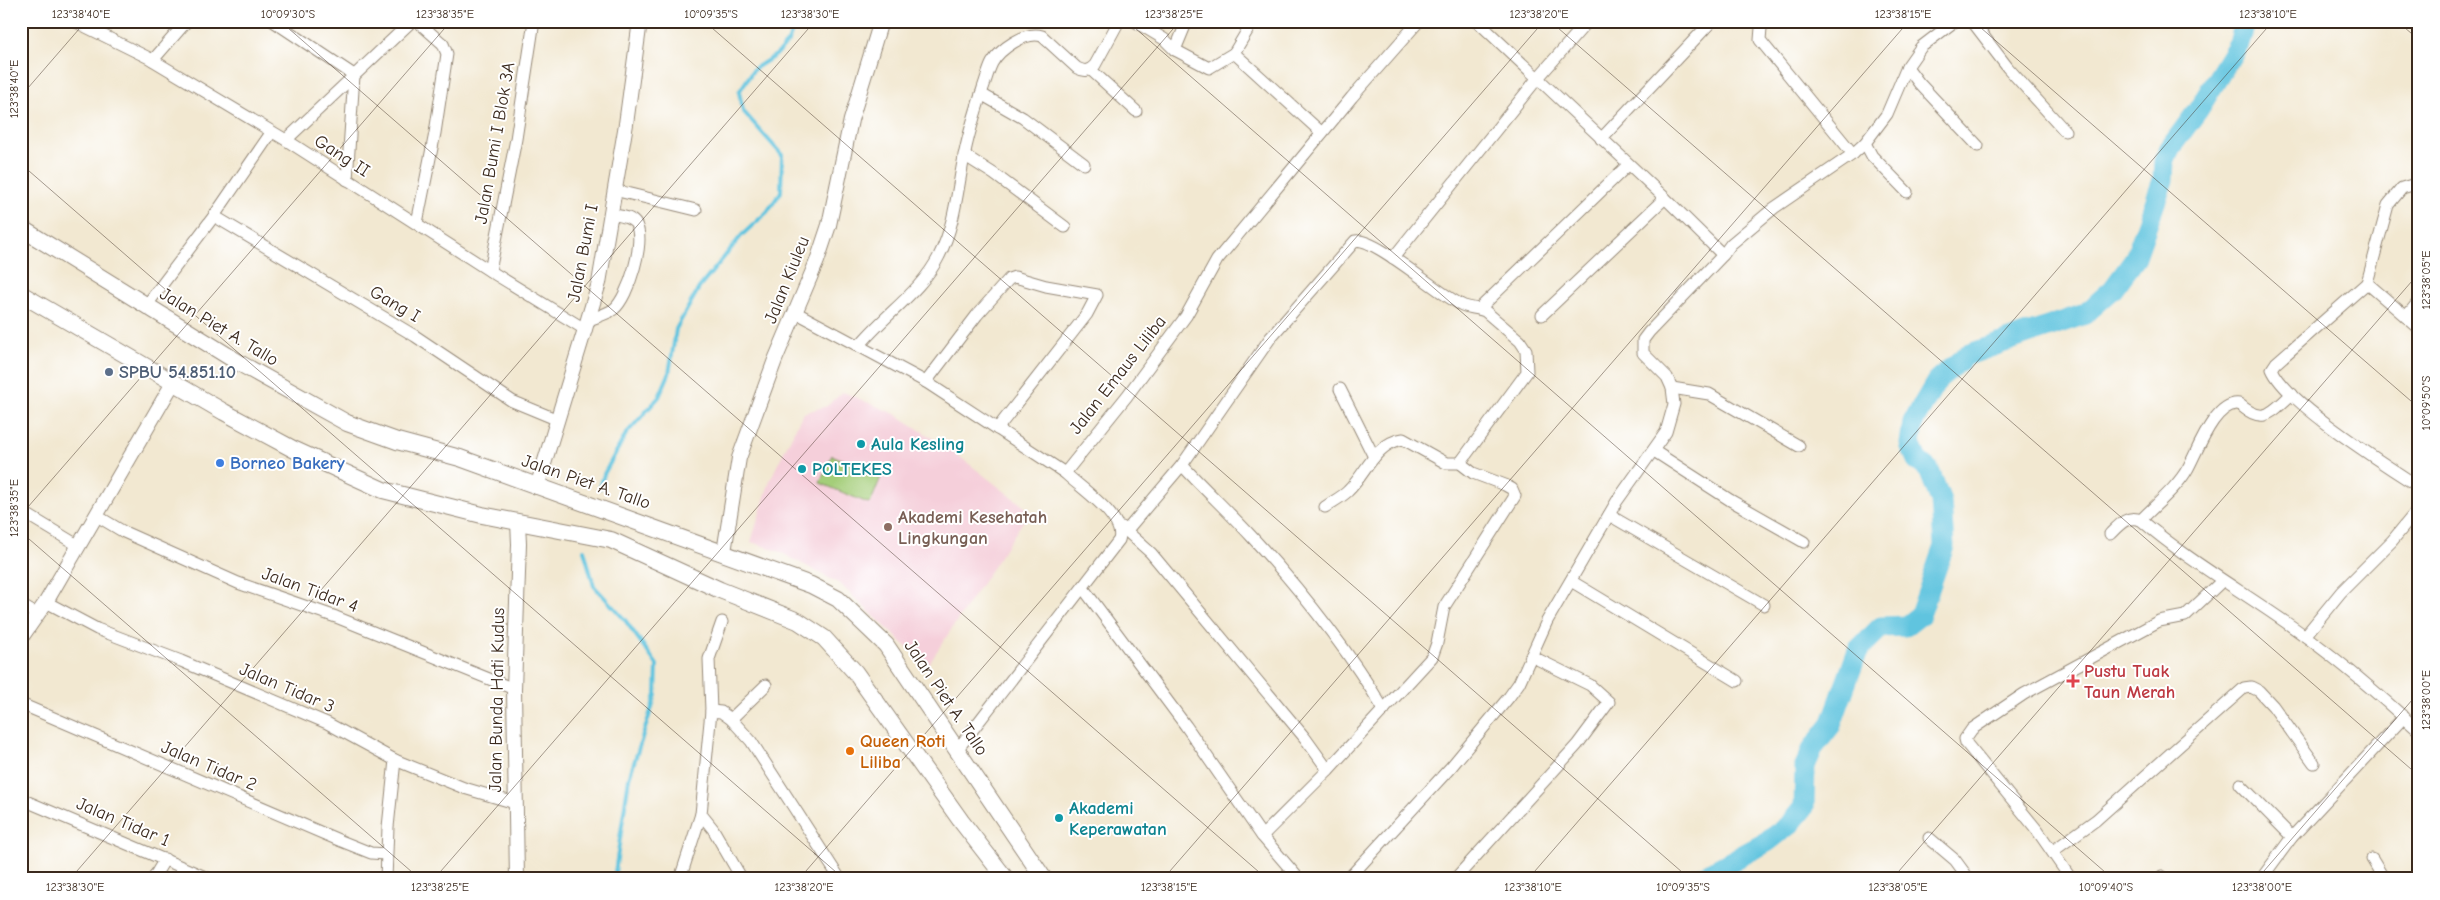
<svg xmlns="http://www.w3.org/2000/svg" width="2440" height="900" font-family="'Comic Neue',sans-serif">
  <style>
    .built { fill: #f5cfda }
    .green { fill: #a4ce79; stroke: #707c4c }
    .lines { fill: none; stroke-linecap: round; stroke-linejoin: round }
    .stream { stroke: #61c4df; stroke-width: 4 }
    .river { stroke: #61c4df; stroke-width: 21 }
    .minor-casing { stroke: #968978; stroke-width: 13 }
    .tertiary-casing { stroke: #968978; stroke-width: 16 }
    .secondary-casing { stroke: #968978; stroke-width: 18 }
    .minor { stroke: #fff; stroke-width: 11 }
    .tertiary { stroke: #fff; stroke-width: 14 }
    .secondary { stroke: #fff; stroke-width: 16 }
    .ticks { fill: none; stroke: #3b2a1e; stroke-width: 1; stroke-opacity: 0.45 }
    .service-dot { fill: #5c6f8a; stroke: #fff; stroke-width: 2 }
    .culture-dot { fill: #0f9aa8; stroke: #fff; stroke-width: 2 }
    .shop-dot { fill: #3f7fe0; stroke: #fff; stroke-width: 2 }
    .education-dot { fill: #8d6e63; stroke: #fff; stroke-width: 2 }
    .health-dot { fill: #e0444e; stroke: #fff; stroke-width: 2 }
    .food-dot { fill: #e8710a; stroke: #fff; stroke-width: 2 }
    .labels { text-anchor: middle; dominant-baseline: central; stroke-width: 4; stroke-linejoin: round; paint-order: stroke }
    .street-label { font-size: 18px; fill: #3b2a1e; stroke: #fff }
    .service-label { font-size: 18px; font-weight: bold; fill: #4e5e75; stroke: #fff; text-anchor: start }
    .culture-label { font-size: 18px; font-weight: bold; fill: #0d838f; stroke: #fff; text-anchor: start }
    .shop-label { font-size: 18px; font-weight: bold; fill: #366cbe; stroke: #fff; text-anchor: start }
    .education-label { font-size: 18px; font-weight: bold; fill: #785e54; stroke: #fff; text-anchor: start }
    .health-label { font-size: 18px; font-weight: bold; fill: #be3a42; stroke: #fff; text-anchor: start }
    .food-label { font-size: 18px; font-weight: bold; fill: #c56008; stroke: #fff; text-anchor: start }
    .neatline { fill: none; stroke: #3b2a1e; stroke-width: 2 }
    .ticks-label { font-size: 12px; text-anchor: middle; fill: #3b2a1e }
  </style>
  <rect width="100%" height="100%" fill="#fff"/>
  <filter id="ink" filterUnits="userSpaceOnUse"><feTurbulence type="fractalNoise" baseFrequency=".02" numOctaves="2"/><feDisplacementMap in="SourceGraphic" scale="10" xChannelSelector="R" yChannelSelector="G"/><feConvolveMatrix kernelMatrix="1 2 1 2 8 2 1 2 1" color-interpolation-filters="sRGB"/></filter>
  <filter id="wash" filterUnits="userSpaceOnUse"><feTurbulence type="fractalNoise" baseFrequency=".0096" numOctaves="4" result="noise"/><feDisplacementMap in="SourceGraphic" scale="20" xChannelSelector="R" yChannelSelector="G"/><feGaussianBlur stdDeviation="1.12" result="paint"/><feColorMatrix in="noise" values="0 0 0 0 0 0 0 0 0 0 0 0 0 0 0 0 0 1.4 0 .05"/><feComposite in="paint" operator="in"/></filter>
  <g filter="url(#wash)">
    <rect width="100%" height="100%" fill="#f2e8d1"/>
    <polygon class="built" points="843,392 895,414 951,450 1030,511 927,666 840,584 778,551 751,542 770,480 803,413 827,406"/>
    <polygon class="green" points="832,455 881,477 870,504 820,483"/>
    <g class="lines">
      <g class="stream">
        <polyline points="600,488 604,474 626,434 659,397 669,374 676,329 699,288 742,235 767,212 781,192 782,155 743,111 739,92 754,69 776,55 788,42 796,21"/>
        <polyline points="584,550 594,586 625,620 657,665 656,695 629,778 614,879"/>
      </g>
      <polyline class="river" points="1694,879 1704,876 1767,842 1790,824 1804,807 1805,766 1813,748 1831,725 1858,650 1881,627 1906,626 1920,615 1944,546 1941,501 1929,470 1917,460 1910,444 1913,422 1938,379 1967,355 2085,314 2113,289 2135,259 2163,180 2164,161 2170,148 2198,110 2239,43 2246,21"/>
    </g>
  </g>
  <g filter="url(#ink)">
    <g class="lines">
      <g class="minor-casing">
        <g id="minor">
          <polyline points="74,21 149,58 286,140 490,271 586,330"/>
          <polyline points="273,21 354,75 347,180"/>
          <polyline points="417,21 443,44 447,54 435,133 417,223"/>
          <polyline points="1134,21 1164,39 1175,50 1209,68 1234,53"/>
          <polyline points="1253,21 1234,53 1322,133"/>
          <polyline points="1477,21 1665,198 1723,255"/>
          <polyline points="1766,21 1761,28 1760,40 1853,154"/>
          <polyline points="1972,21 2008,68 2065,131"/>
          <polyline points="2095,21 2097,23"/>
          <polyline points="1175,50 1187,21"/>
          <polyline points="153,60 187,21"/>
          <polyline points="1907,67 1919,83 1978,146"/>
          <polyline points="1091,70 1136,111"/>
          <polyline points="981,94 1023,118 1084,164"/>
          <polyline points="1601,139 1712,21"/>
          <polyline points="286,140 412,21"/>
          <polyline points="1865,143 1872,156 1907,192"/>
          <polyline points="964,155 994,174 1065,227"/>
          <polyline points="2419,183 2402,188 2388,205 2367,283 2419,328"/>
          <polyline points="614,190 696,210"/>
          <polyline points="214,216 415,336 512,401 558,420"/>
          <polyline points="1393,258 1537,79 1588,21"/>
          <polyline points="490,271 516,139 534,21"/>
          <path d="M2367 283 2276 363 2272 369C2286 403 2386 465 2419 487"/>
          <polyline points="146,306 214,216 271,133"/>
          <polyline points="795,312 926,382 1065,473"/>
          <polyline points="1542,315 1665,198"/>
          <polyline points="2406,317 2419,301"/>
          <path d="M589 320C596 317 607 314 614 309 628 298 647 239 635 223 629 216 619 216 610 214"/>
          <path d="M859 346C884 315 922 291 939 256 955 225 957 191 964 157 968 134 976 111 983 88 986 80 988 71 992 63 1000 49 1025 31 1042 36L1077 68C1085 72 1089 71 1095 65L1119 21"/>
          <polyline points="926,382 977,315 1009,279 1015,277 1046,286 1097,295 1087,314 997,429"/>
          <polyline points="1672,388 1709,394 1799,446"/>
          <polyline points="1340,389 1374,457"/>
          <path d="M2292 394C2271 412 2265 426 2239 404 2215 401 2197 452 2188 468 2177 488 2156 504 2141 520 2192 564 2251 596 2305 636 2345 665 2383 698 2419 731"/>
          <polyline points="1654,451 1730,500 1804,542"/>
          <polyline points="1460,463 1527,372 1526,350 1520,341 1485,311 1479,309"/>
          <path d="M1182 465C1204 489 1229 512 1251 536 1298 587 1348 650 1384 710"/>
          <polyline points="21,511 79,546"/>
          <polyline points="1609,515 1764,605"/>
          <polyline points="97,516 124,532 238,583 336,617 514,689"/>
          <polyline points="1122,527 1151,553 1305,738 1328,770"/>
          <path d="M1127 530 1182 465 1271 337 1355 241C1372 235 1440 295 1460 304 1465 307 1472 308 1479 309L1628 165"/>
          <path d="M2110 534C2120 524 2127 515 2141 520"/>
          <polyline points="1571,581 1737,681"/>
          <polyline points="1083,588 1186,726 1262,836 1299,879"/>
          <polyline points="46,602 97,629 181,661 327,723 395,760 464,788 515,803"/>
          <polyline points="21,605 38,615"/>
          <polyline points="2305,636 2341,592 2392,541 2419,508"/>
          <polyline points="21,704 341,841 371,853 386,854"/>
          <polyline points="711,711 709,659 722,622"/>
          <polyline points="731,719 766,685"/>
          <path d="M957 750 1119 540C1126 517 1080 488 1065 473L1127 396 1186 316 1217 260 1352 97 1419 21"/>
          <polyline points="2240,784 2292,837"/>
          <polyline points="21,799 210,879"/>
          <path d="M1262 836 1328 770 1432 657 1437 643 1444 607 1515 496 1512 489 1505 485 1473 473 1460 463H1446L1403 439C1375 443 1366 474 1348 491 1342 497 1332 502 1325 507"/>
          <polyline points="1929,838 1955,860 1969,879"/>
          <polyline points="2053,851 2096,820 2244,688 2251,687 2259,691 2273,706 2314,763"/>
          <polyline points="2372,859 2384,879"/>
          <polyline points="2162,876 2164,879"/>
          <polyline points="153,879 165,859"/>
          <polyline points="386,879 388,827 395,760"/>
          <polyline points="680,879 701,814"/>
          <polyline points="742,879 713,829 701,814 711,711 721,712 731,719 751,741 840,879"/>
          <polyline points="1348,879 1451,767 1509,697 1519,683 1547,621 1617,501 1666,432 1674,404 1672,388 1667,377 1643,353 1643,340 1649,332 1723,255 1731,244 1774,208 1853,154 1865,143 1887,114 1907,67 1921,47 1955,21"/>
          <polyline points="1455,879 1577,745 1609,702 1590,685 1531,656"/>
          <polyline points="2071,879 2037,830 1966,743 1965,739 1972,729 2024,694 2159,621 2185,616 2222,581"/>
          <polyline points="2261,879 2292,837 2404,717"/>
        </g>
      </g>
      <g class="tertiary-casing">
        <g id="tertiary">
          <polyline points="537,487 599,283 626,124 640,21"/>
          <polyline points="724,552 739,458 775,360 817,261 829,225 851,120 881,21"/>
          <polyline points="21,638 46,602 173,383"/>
          <polyline points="517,879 514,689 519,544 518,522"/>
        </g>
      </g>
      <g class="secondary-casing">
        <g id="secondary">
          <polyline points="21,228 241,364 347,423 397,441 460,458 811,585 838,599 886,645 1044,879"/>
          <polyline points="21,294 224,412 293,449 383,490 482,515 611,540 720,590 798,621 824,638 855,672 961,821 1006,879"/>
        </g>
      </g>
      <use href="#minor" class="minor"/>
      <use href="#tertiary" class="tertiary"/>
      <use href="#secondary" class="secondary"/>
    </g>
  </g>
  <path class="ticks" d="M280 21 1267 879M704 21 1690 879M1127 21 2113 879M1550 21 2419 776M1973 21 2419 408M2397 21 2419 40M21 96 86 21M21 164 844 879M21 515 451 21M21 532 420 879M70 879 815 21M434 879 1180 21M799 879 1544 21M1163 879 1909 21M1528 879 2273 21M1892 879 2419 273M2257 879 2419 692"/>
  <circle class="service-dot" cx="109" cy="372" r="5"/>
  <g class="culture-dot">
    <circle cx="861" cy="444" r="5"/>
    <circle cx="802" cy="469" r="5"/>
    <circle cx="1059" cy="818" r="5"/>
  </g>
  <circle class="shop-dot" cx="220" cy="463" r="5"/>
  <circle class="education-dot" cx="888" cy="527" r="5"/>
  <path class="health-dot" d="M2070.5 673.5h5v5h5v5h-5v5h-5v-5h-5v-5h5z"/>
  <circle class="food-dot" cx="850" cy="751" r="5"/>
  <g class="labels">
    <g class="street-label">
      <text transform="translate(495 143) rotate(-80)">Jalan Bumi I Blok 3A</text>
      <text transform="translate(342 156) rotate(33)">Gang II</text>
      <text transform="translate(583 253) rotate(-79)">Jalan Bumi I</text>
      <text transform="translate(787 280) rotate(-68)">Jalan Kiuleu</text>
      <text transform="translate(395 304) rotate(30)">Gang I</text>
      <text transform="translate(219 327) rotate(31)">Jalan Piet A. Tallo</text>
      <text transform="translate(1118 375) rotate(-52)">Jalan Emaus Liliba</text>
      <text transform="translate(586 482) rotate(19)">Jalan Piet A. Tallo</text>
      <text transform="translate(310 590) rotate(20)">Jalan Tidar 4</text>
      <text transform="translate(287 688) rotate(23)">Jalan Tidar 3</text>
      <text transform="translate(946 698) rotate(56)">Jalan Piet A. Tallo</text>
      <text transform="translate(497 700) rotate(-89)">Jalan Bunda Hati Kudus</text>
      <text transform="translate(209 766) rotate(23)">Jalan Tidar 2</text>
      <text transform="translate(123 822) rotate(23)">Jalan Tidar 1</text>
    </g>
    <g class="service-label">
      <text x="119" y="372">SPBU 54.851.10</text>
    </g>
    <g class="culture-label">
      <text x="871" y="444">Aula Kesling</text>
      <text x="812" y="469">POLTEKES</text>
      <text x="1069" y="808">Akademi<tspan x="1069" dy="21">Keperawatan</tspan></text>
    </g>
    <g class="shop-label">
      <text x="230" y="463">Borneo Bakery</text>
    </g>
    <g class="education-label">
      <text x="898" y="517">Akademi Kesehatah<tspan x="898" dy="21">Lingkungan</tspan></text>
    </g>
    <g class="health-label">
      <text x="2084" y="671">Pustu Tuak<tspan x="2084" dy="21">Taun Merah</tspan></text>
    </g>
    <g class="food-label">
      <text x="860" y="741">Queen Roti<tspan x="860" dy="21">Liliba</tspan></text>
    </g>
  </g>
  <rect width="2440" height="900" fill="none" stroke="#fff" stroke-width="55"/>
  <rect x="28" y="28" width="2384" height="844" class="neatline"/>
  <g class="ticks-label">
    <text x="81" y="18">123°38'40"E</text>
    <text x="288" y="18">10°09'30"S</text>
    <text x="445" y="18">123°38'35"E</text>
    <text x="711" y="18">10°09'35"S</text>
    <text x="810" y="18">123°38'30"E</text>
    <text x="1174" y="18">123°38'25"E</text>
    <text x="1539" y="18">123°38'20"E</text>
    <text x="1903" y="18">123°38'15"E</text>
    <text x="2268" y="18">123°38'10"E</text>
    <text transform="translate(14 89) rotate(-90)" y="4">123°38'40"E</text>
    <text transform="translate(2426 280) rotate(-90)" y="4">123°38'05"E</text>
    <text transform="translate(2426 403) rotate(-90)" y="4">10°09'50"S</text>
    <text transform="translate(14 508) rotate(-90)" y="4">123°38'35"E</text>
    <text transform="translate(2426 700) rotate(-90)" y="4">123°38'00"E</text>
    <text x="75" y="891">123°38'30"E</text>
    <text x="440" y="891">123°38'25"E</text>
    <text x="804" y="891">123°38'20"E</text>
    <text x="1169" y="891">123°38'15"E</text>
    <text x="1533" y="891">123°38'10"E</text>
    <text x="1683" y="891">10°09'35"S</text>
    <text x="1898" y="891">123°38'05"E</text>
    <text x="2106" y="891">10°09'40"S</text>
    <text x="2262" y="891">123°38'00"E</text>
  </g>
</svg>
